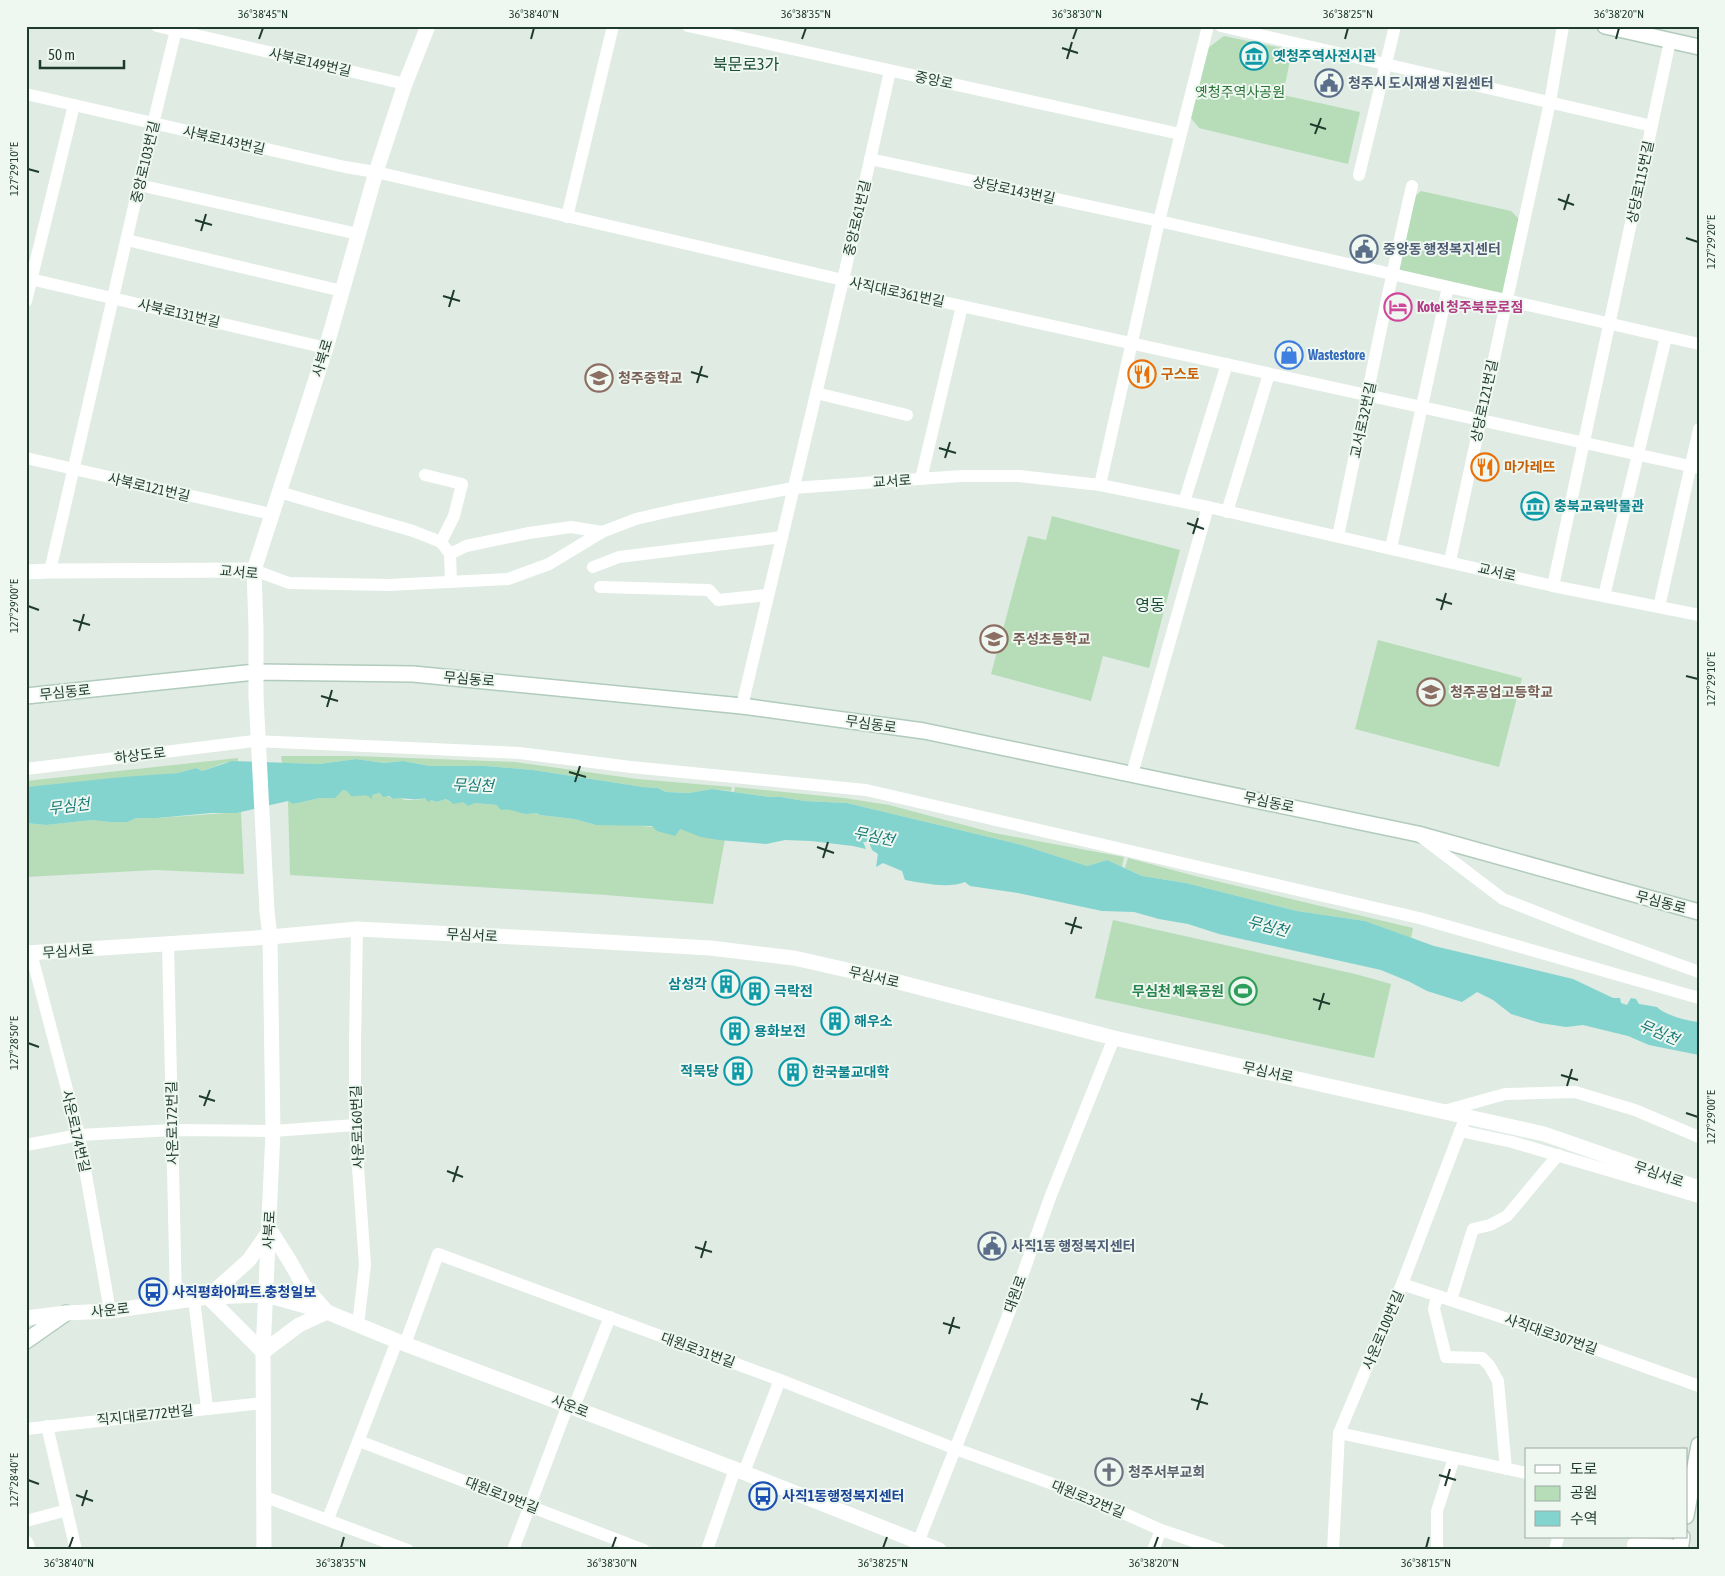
<svg xmlns="http://www.w3.org/2000/svg" width="1725" height="1576" font-family="'Asap Condensed','Noto Sans KR',sans-serif">
  <style>
    .green { fill: #b6ddb8 }
    .water { fill: #83d3cf }
    .lines { fill: none; stroke-linecap: round; stroke-linejoin: round }
    .secondary-casing { stroke: #b1cbbc; stroke-width: 18 }
    .minor { stroke: #fff; stroke-width: 12 }
    .tertiary { stroke: #fff; stroke-width: 15 }
    .secondary { stroke: #fff; stroke-width: 15 }
    .tertiary-bridge { stroke: #fff; stroke-width: 15 }
    .ticks { fill: none; stroke: #1f3b2e; stroke-width: 2 }
    .labels { text-anchor: middle; dominant-baseline: central; stroke-width: 4; stroke-linejoin: round; paint-order: stroke }
    .culture-label { font-size: 14px; font-weight: bold; fill: #0d838f; stroke: #eff7f1; text-anchor: start }
    .street-label { font-size: 14px; fill: #1f3b2e; stroke: #eff7f1 }
    .service-label { font-size: 14px; font-weight: bold; fill: #4e5e75; stroke: #eff7f1; text-anchor: start }
    .park-label { font-size: 14px; fill: #287435; stroke: #eff7f1 }
    .hotel-label { font-size: 14px; font-weight: bold; fill: #b23c85; stroke: #eff7f1; text-anchor: start }
    .shop-label { font-size: 14px; font-weight: bold; fill: #366cbe; stroke: #eff7f1; text-anchor: start }
    .food-label { font-size: 14px; font-weight: bold; fill: #c56008; stroke: #eff7f1; text-anchor: start }
    .education-label { font-size: 14px; font-weight: bold; fill: #785e54; stroke: #eff7f1; text-anchor: start }
    .leisure-label { font-size: 14px; font-weight: bold; fill: #27864d; stroke: #eff7f1; text-anchor: end }
    .transit-label { font-size: 14px; font-weight: bold; fill: #164399; stroke: #eff7f1; text-anchor: start }
    .worship-label { font-size: 14px; font-weight: bold; fill: #5b616d; stroke: #eff7f1; text-anchor: start }
    .water-label { font-size: 15px; font-style: italic; fill: #177975; stroke: #eff7f1 }
    .quarter-label { font-size: 16px; fill: #1a4e36; stroke: #eff7f1 }
    .neatline { fill: none; stroke: #1f3b2e; stroke-width: 2 }
    .ticks-label { font-size: 12px; text-anchor: middle; fill: #1f3b2e }
  </style>
  <rect width="100%" height="100%" fill="#dfebe3"/>
  <g class="green">
    <polygon points="1224,36 1292,50 1283,95 1360,112 1348,164 1199,128 1190,117 1208,48"/>
    <polygon points="1421,191 1511,211 1520,220 1505,297 1395,273 1413,198"/>
    <polygon points="1052,516 1180,550 1149,668 1103,656 1091,701 991,674 1028,536 1046,540"/>
    <polygon points="1378,640 1522,678 1499,767 1355,729"/>
    <polygon points="281,756 355,756 515,762 637,779 732,787 731,791 712,789 689,793 666,792 658,788 643,787 533,770 486,766 430,766 403,761 384,763 356,759 319,764 282,763"/>
    <polygon points="238,758 238,761 224,763 202,771 196,768 178,773 26,787 26,781"/>
    <polygon points="735,787 844,798 889,805 994,833 1124,857 1122,867 1107,860 1087,866 1022,845 847,803 804,801 781,797 769,797 734,792"/>
    <polygon points="343,790 365,794 372,798 372,795 381,793 393,799 399,797 405,800 418,800 425,798 437,802 446,799 450,802 463,802 497,805 526,814 535,813 540,815 574,819 596,825 615,824 680,829 719,840 725,839 713,904 606,895 290,875 288,801 293,804 320,798 334,798"/>
    <polygon points="241,812 244,874 155,870 26,877 26,823 46,825 92,820 109,822 128,822 136,818 157,818"/>
    <polygon points="1128,858 1195,876 1413,928 1411,938 1365,921 1297,911 1186,883 1142,876 1125,868"/>
    <polygon points="1113,920 1355,974 1391,984 1374,1058 1095,998"/>
  </g>
  <path class="water" d="M356 759 384 763 403 761 430 766H486L533 770 643 787 658 788 666 792 689 793 712 789 769 797H781L804 801 847 803 1022 845 1087 866 1107 860 1142 876 1186 883 1297 911 1365 921 1434 946 1573 979 1613 998H1620L1621 1003 1627 1005 1631 998 1636 999 1639 1004 1657 1007C1665 1015 1687 1021 1699 1022V1055L1649 1045 1628 1036 1583 1025 1566 1027 1540 1023 1511 1014 1493 1000 1477 992 1462 1002 1427 991 1410 982 1381 970 1219 934 1188 924 1159 919 1134 912 1102 911 1018 893 970 886 965 882C948 889 923 883 905 880L902 871 883 863 876 867 878 854 872 850 869 842H863L866 849 853 846 811 841 785 840 766 844 719 840 701 837 680 829 675 836 657 831 652 826 596 825 574 819 540 815C535 812 533 814 527 814 518 813 511 808 501 810L497 805 474 803 468 806 463 802 454 804 446 799 437 802 431 800 428 802 425 798C412 802 403 796 393 799L389 796 383 797 380 793 372 795V799C366 792 359 797 351 796L347 791 343 790 335 798H320L293 804 288 801 236 813H211L157 818H136L128 822H109L92 820 46 825 26 823V787L123 777 178 773 196 768 202 771 232 761 319 764Z"/>
  <g class="lines">
    <g class="secondary-casing">
      <g id="secondary">
        <polyline points="1605,26 1699,47"/>
        <polyline points="26,696 256,672 413,674 742,706 924,731 1418,834 1699,912"/>
        <polyline points="26,1341 66,1313"/>
        <polyline points="1686,1516 1699,1445"/>
        <polyline points="1680,1550 1682,1537"/>
      </g>
    </g>
    <g class="minor">
      <polyline points="157,26 405,84"/>
      <polyline points="688,26 1180,134"/>
      <polyline points="1221,26 1652,126"/>
      <polyline points="26,94 345,167 376,172 843,280 1699,468"/>
      <polyline points="870,159 1159,221 1699,344"/>
      <polyline points="1359,175 1395,26"/>
      <polyline points="139,185 358,234"/>
      <polyline points="567,217 613,26"/>
      <polyline points="127,240 342,291"/>
      <polyline points="26,278 326,348"/>
      <polyline points="26,301 74,105"/>
      <polyline points="816,393 907,415"/>
      <polyline points="26,458 271,514"/>
      <polyline points="425,475 462,484 454,516 441,542"/>
      <polyline points="921,479 962,306"/>
      <polyline points="1100,485 1159,221 1208,26"/>
      <polyline points="279,492 413,531 441,542 450,554 451,582"/>
      <polyline points="1184,502 1227,364"/>
      <polyline points="1227,512 1269,374"/>
      <path d="M1338 536C1363 419 1385 302 1412 186"/>
      <polyline points="1391,548 1448,287"/>
      <polyline points="450,554 466,546 529,533 571,527 602,532"/>
      <polyline points="1450,561 1550,102 1563,26"/>
      <polyline points="593,567 619,557 782,537"/>
      <polyline points="254,570 289,583 388,585 508,579 549,564 602,532 636,519 675,510 793,488 961,476 1019,476 1100,485 1208,507 1553,586 1699,615"/>
      <polyline points="50,571 153,124 177,26"/>
      <polyline points="1553,586 1670,41"/>
      <polyline points="600,587 709,590 718,600 768,595"/>
      <polyline points="1604,596 1666,337"/>
      <polyline points="1659,607 1699,429"/>
      <polyline points="742,706 843,280 890,71"/>
      <polyline points="26,769 254,741 519,753 631,767 866,790 1419,918 1699,998"/>
      <polyline points="1132,774 1208,507"/>
      <polyline points="1420,836 1503,899 1577,928 1699,972"/>
      <polyline points="357,929 355,1043 355,1125 365,1265 358,1325"/>
      <polyline points="168,944 176,1302"/>
      <polyline points="31,953 79,1135 110,1311"/>
      <polyline points="1444,1111 1505,1094 1575,1092 1635,1110 1699,1137"/>
      <polyline points="1460,1131 1512,1142 1699,1197"/>
      <polyline points="26,1145 79,1135 172,1130 273,1131 355,1125"/>
      <polyline points="1402,1284 1556,1335 1699,1386"/>
      <polyline points="1437,1296 1434,1309 1446,1357 1482,1358 1489,1365 1498,1381 1506,1469"/>
      <polyline points="194,1299 207,1408"/>
      <polyline points="1451,1300 1473,1229 1490,1225 1507,1216 1558,1155"/>
      <polyline points="405,1344 438,1254 780,1380 956,1449 1083,1495 1161,1530 1220,1550"/>
      <polyline points="574,1407 610,1317"/>
      <polyline points="47,1426 76,1550"/>
      <polyline points="26,1429 263,1403"/>
      <polyline points="1339,1433 1526,1473"/>
      <polyline points="359,1441 644,1550"/>
      <polyline points="744,1472 780,1380"/>
      <polyline points="263,1496 408,1550"/>
      <polyline points="328,1519 397,1341"/>
      <polyline points="26,1521 67,1510"/>
      <polyline points="513,1550 568,1405"/>
      <polyline points="707,1550 735,1469"/>
      <polyline points="915,1550 1006,1321 1051,1195 1114,1038"/>
      <polyline points="1153,1550 1161,1530"/>
      <polyline points="1333,1550 1339,1433 1402,1284 1466,1116"/>
      <polyline points="1437,1550 1437,1511 1454,1458"/>
      <polyline points="1555,1550 1558,1537"/>
      <polyline points="1633,1550 1633,1544 1681,1546"/>
    </g>
    <g class="tertiary">
      <polyline points="26,572 50,571 254,570"/>
      <polyline points="256,696 256,628 254,570 326,348 376,172 405,84 428,26"/>
      <polyline points="26,953 270,937 357,929 554,939 710,948 794,958 887,979 1114,1038 1544,1134 1699,1188"/>
      <polygon points="270,1230 289,1260 304,1286 327,1312 299,1325 263,1352 208,1297 249,1260"/>
      <polyline points="26,1318 66,1313 110,1311 208,1297 266,1295 327,1312 397,1341 735,1469 939,1550"/>
      <polyline points="26,1543 28,1550"/>
      <polyline points="264,1550 263,1352 273,1131 270,937 267,911"/>
    </g>
    <use href="#secondary" class="secondary"/>
    <polyline class="tertiary-bridge" points="256,696 267,911"/>
  </g>
  <path class="ticks" d="M259 39 263 28M531 39 534 28M802 39 806 28M1073 39 1077 28M1345 39 1348 28M1616 39 1619 28M1062 48 1078 53M1067 59 1072 42M1310 124 1326 129M1315 134 1321 118M28 169 39 172M1558 199 1574 205M1564 210 1569 194M195 220 212 225M201 231 206 214M1686 238 1698 242M443 296 460 301M449 307 454 290M691 372 708 377M697 383 702 366M939 448 956 453M945 458 950 442M1187 523 1204 529M1193 534 1198 518M1436 599 1452 604M28 606 39 610M1441 610 1446 593M73 620 90 625M79 631 84 614M1686 676 1698 679M321 696 338 701M327 707 332 690M569 772 586 777M575 782 580 766M817 847 834 853M823 858 828 842M1065 923 1082 928M1071 934 1076 917M1313 999 1330 1004M1319 1010 1324 993M28 1043 39 1047M1561 1075 1578 1080M1567 1086 1572 1069M199 1096 215 1101M204 1106 210 1090M1686 1113 1698 1117M447 1171 463 1177M453 1182 458 1166M695 1247 712 1252M701 1258 706 1241M943 1323 960 1328M949 1334 954 1317M1191 1399 1208 1404M1197 1410 1202 1393M1439 1475 1456 1480M28 1480 39 1484M1445 1486 1450 1469M76 1495 93 1501M82 1506 87 1490M69 1548 73 1537M341 1548 344 1537M612 1548 616 1537M883 1548 887 1537M1154 1548 1158 1537M1426 1548 1429 1537"/>
  <defs>
    <g id="museum-ring" transform="scale(1.4375)"><circle r="9.5" fill="#eff7f1" stroke="#0f9aa8" stroke-width="1.5"/><path d="M0-6L6-3V-2H-6V-3ZM-5-1h2V3h-2ZM-1-1h2V3h-2ZM3-1h2V3H3ZM-6 4H6V6H-6Z" fill="#0f9aa8"/></g>
    <g id="civic-ring" transform="scale(1.4375)"><circle r="9.5" fill="#eff7f1" stroke="#5c6f8a" stroke-width="1.5"/><path d="M-.6-6.5H3V-4.5H.6V-3L4-1V1h2V6H-6V1h2V-1L-.6-3ZM-1.2 2.5V6h2.4V2.5Z" fill="#5c6f8a"/></g>
    <g id="hotel-ring" transform="scale(1.4375)"><circle r="9.5" fill="#eff7f1" stroke="#d1479c" stroke-width="1.5"/><path d="M-6-4.5h1.5V1H6V5H4.5V3h-9V5H-6ZM-4 0a1.8 1.8 0 1 1 3.6 0ZM.5 0V-2.5h3Q6-2.5 6 0Z" fill="#d1479c"/></g>
    <g id="shop-ring" transform="scale(1.4375)"><circle r="9.5" fill="#eff7f1" stroke="#3f7fe0" stroke-width="1.5"/><path d="M-5-2.5h2.3a2.7 3.5 0 0 1 5.4 0H5L5.5 6h-11ZM-1.5-2.5h3a1.5 2.3 0 0 0-3 0Z" fill="#3f7fe0"/></g>
    <g id="restaurant-ring" transform="scale(1.4375)"><circle r="9.5" fill="#eff7f1" stroke="#e8710a" stroke-width="1.5"/><path d="M-5-6h1v4h1v-4h1v4h1v-4h1v5L-1.5 .5V6h-2V.5L-5-1ZM5-6V6H3V1.5H1.5Q1.5-4 5-6Z" fill="#e8710a"/></g>
    <g id="school-ring" transform="scale(1.4375)"><circle r="9.5" fill="#eff7f1" stroke="#8d6e63" stroke-width="1.5"/><path d="M0-5L7-2L0 1L-7-2ZM-4 1L0 2.5L4 1V4Q0 6-4 4Z" fill="#8d6e63"/></g>
    <g id="building-ring" transform="scale(1.4375)"><circle r="9.5" fill="#eff7f1" stroke="#0f9aa8" stroke-width="1.5"/><path d="M-4-6H4V6H1V3H-1V6H-4ZM-2.5-4.3h1.7v1.8h-1.7ZM.8-4.3h1.7v1.8H.8ZM-2.5-1h1.7V.8h-1.7ZM.8-1h1.7V.8H.8Z" fill="#0f9aa8"/></g>
    <g id="stadium-ring" transform="scale(1.4375)"><circle r="9.5" fill="#eff7f1" stroke="#2e9e5b" stroke-width="1.5"/><path d="M0-5a6.5 5 0 1 0 0 10a6.5 5 0 1 0 0-10ZM-3.5-1.8h7v3.6h-7Z" fill="#2e9e5b"/></g>
    <g id="bus-ring" transform="scale(1.4375)"><circle r="9.5" fill="#eff7f1" stroke="#1a4fb4" stroke-width="1.5"/><path d="M-5-6H5V4H4V6H2V4H-2V6H-4V4H-5ZM-3.5-4V0h7V-4ZM-3.5 1.2v1.5H-2V1.2ZM2 1.2v1.5H3.5V1.2Z" fill="#1a4fb4"/></g>
    <g id="church-ring" transform="scale(1.4375)"><circle r="9.5" fill="#eff7f1" stroke="#6b7280" stroke-width="1.5"/><path d="M-1.2-6h2.4v3.5h3.3v2.4h-3.3V6h-2.4V-.1h-3.3v-2.4h3.3Z" fill="#6b7280"/></g>
  </defs>
  <g fill-rule="evenodd">
    <use href="#museum-ring" x="1254" y="56"/>
    <use href="#civic-ring" x="1329" y="83"/>
    <use href="#civic-ring" x="1364" y="249"/>
    <use href="#hotel-ring" x="1398" y="307"/>
    <use href="#shop-ring" x="1289" y="355"/>
    <use href="#restaurant-ring" x="1142" y="374"/>
    <use href="#school-ring" x="599" y="378"/>
    <use href="#restaurant-ring" x="1485" y="467"/>
    <use href="#museum-ring" x="1535" y="506"/>
    <use href="#school-ring" x="994" y="639"/>
    <use href="#school-ring" x="1431" y="692"/>
    <use href="#building-ring" x="726" y="984"/>
    <use href="#building-ring" x="755" y="991"/>
    <use href="#stadium-ring" x="1243" y="991"/>
    <use href="#building-ring" x="835" y="1021"/>
    <use href="#building-ring" x="735" y="1031"/>
    <use href="#building-ring" x="738" y="1071"/>
    <use href="#building-ring" x="793" y="1072"/>
    <use href="#civic-ring" x="992" y="1246"/>
    <use href="#bus-ring" x="153" y="1292"/>
    <use href="#church-ring" x="1109" y="1472"/>
    <use href="#bus-ring" x="763" y="1496"/>
  </g>
  <g class="labels">
    <g class="culture-label">
      <text x="1273" y="56">옛청주역사전시관</text>
      <text x="1554" y="506">충북교육박물관</text>
      <text x="707" y="984" text-anchor="end">삼성각</text>
      <text x="774" y="991">극락전</text>
      <text x="854" y="1021">해우소</text>
      <text x="754" y="1031">용화보전</text>
      <text x="719" y="1071" text-anchor="end">적묵당</text>
      <text x="812" y="1072">한국불교대학</text>
    </g>
    <g class="street-label">
      <text transform="translate(310 62) rotate(13)">사북로149번길</text>
      <text transform="translate(934 80) rotate(12)">중앙로</text>
      <text transform="translate(224 140) rotate(13)">사북로143번길</text>
      <text transform="translate(145 162) rotate(-77)">중앙로103번길</text>
      <text transform="translate(1640 182) rotate(-78)">상당로115번길</text>
      <text transform="translate(1014 190) rotate(12)">상당로143번길</text>
      <text transform="translate(857 218) rotate(-77)">중앙로61번길</text>
      <text transform="translate(897 292) rotate(12)">사직대로361번길</text>
      <text transform="translate(179 313) rotate(13)">사북로131번길</text>
      <text transform="translate(322 358) rotate(-73)">사북로</text>
      <text transform="translate(1484 401) rotate(-78)">상당로121번길</text>
      <text transform="translate(1363 420) rotate(-78)">교서로32번길</text>
      <text transform="translate(892 481) rotate(-4)">교서로</text>
      <text transform="translate(149 487) rotate(13)">사북로121번길</text>
      <text transform="translate(239 572) rotate(5)">교서로</text>
      <text transform="translate(1497 572) rotate(13)">교서로</text>
      <text transform="translate(469 679) rotate(5)">무심동로</text>
      <text transform="translate(65 692) rotate(-6)">무심동로</text>
      <text transform="translate(871 724) rotate(8)">무심동로</text>
      <text transform="translate(140 755) rotate(-7)">하상도로</text>
      <text transform="translate(1269 802) rotate(12)">무심동로</text>
      <text transform="translate(1661 902) rotate(15)">무심동로</text>
      <text transform="translate(472 935) rotate(3)">무심서로</text>
      <text transform="translate(68 951) rotate(-4)">무심서로</text>
      <text transform="translate(874 977) rotate(13)">무심서로</text>
      <text transform="translate(1268 1072) rotate(12)">무심서로</text>
      <text transform="translate(172 1123) rotate(-91)">사운로172번길</text>
      <text transform="translate(357 1127) rotate(-92)">사운로160번길</text>
      <text transform="translate(76 1131) rotate(77)">사운로174번길</text>
      <text transform="translate(1659 1174) rotate(19)">무심서로</text>
      <text transform="translate(269 1230) rotate(-87)">사북로</text>
      <text transform="translate(1015 1294) rotate(-70)">대원로</text>
      <text transform="translate(110 1310) rotate(-6)">사운로</text>
      <text transform="translate(1383 1330) rotate(-67)">사운로100번길</text>
      <text transform="translate(1551 1334) rotate(19)">사직대로307번길</text>
      <text transform="translate(698 1350) rotate(20)">대원로31번길</text>
      <text transform="translate(570 1406) rotate(21)">사운로</text>
      <text transform="translate(145 1415) rotate(-6)">직지대로772번길</text>
      <text transform="translate(502 1495) rotate(21)">대원로19번길</text>
      <text transform="translate(1088 1499) rotate(22)">대원로32번길</text>
    </g>
    <g class="service-label">
      <text x="1348" y="83">청주시 도시재생 지원센터</text>
      <text x="1383" y="249">중앙동 행정복지센터</text>
      <text x="1011" y="1246">사직1동 행정복지센터</text>
    </g>
    <g class="park-label">
      <text x="1240" y="92">옛청주역사공원</text>
    </g>
    <g class="hotel-label">
      <text x="1417" y="307">Kotel 청주북문로점</text>
    </g>
    <g class="shop-label">
      <text x="1308" y="355">Wastestore</text>
    </g>
    <g class="food-label">
      <text x="1161" y="374">구스토</text>
      <text x="1504" y="467">마가레뜨</text>
    </g>
    <g class="education-label">
      <text x="618" y="378">청주중학교</text>
      <text x="1013" y="639">주성초등학교</text>
      <text x="1450" y="692">청주공업고등학교</text>
    </g>
    <g class="leisure-label">
      <text x="1224" y="991">무심천 체육공원</text>
    </g>
    <g class="transit-label">
      <text x="172" y="1292">사직평화아파트.충청일보</text>
      <text x="782" y="1496">사직1동행정복지센터</text>
    </g>
    <g class="worship-label">
      <text x="1128" y="1472">청주서부교회</text>
    </g>
    <g class="water-label">
      <text transform="translate(473 785) rotate(2)">무심천</text>
      <text transform="translate(69 806) rotate(-7)">무심천</text>
      <text transform="translate(874 836) rotate(12)">무심천</text>
      <text transform="translate(1268 926) rotate(15)">무심천</text>
      <text transform="translate(1659 1032) rotate(23)">무심천</text>
    </g>
    <g class="quarter-label">
      <text x="746" y="64">북문로3가</text>
      <text x="1150" y="605">영동</text>
    </g>
  </g>
  <rect width="1725" height="1576" fill="none" stroke="#eff7f1" stroke-width="55"/>
  <rect x="1525" y="1448" width="162" height="90" fill="#eff7f1" stroke="#9caca3"/>
  <rect x="1535" y="1465" width="25" height="8" fill="#ffffff" stroke="#9caca3"/>
  <text x="1570" y="1474" font-size="15" fill="#1f3b2e">도로</text>
  <rect x="1535" y="1486" width="25" height="15" fill="#b6ddb8" stroke="#9caca3"/>
  <text x="1570" y="1498" font-size="15" fill="#1f3b2e">공원</text>
  <rect x="1535" y="1511" width="25" height="15" fill="#83d3cf" stroke="#9caca3"/>
  <text x="1570" y="1524" font-size="15" fill="#1f3b2e">수역</text>
  <path d="M40 60v8h84v-8" fill="none" stroke="#1f3b2e" stroke-width="2.5"/>
  <text x="48" y="60" font-size="15" fill="#1f3b2e" stroke="#eff7f1" stroke-width="4" paint-order="stroke">50 m</text>
  <rect x="28" y="28" width="1670" height="1520" class="neatline"/>
  <g class="ticks-label">
    <text x="263" y="18">36°38'45"N</text>
    <text x="534" y="18">36°38'40"N</text>
    <text x="806" y="18">36°38'35"N</text>
    <text x="1077" y="18">36°38'30"N</text>
    <text x="1348" y="18">36°38'25"N</text>
    <text x="1619" y="18">36°38'20"N</text>
    <text transform="translate(14 169) rotate(-90)" y="4">127°29'10"E</text>
    <text transform="translate(1711 242) rotate(-90)" y="4">127°29'20"E</text>
    <text transform="translate(14 606) rotate(-90)" y="4">127°29'00"E</text>
    <text transform="translate(1711 679) rotate(-90)" y="4">127°29'10"E</text>
    <text transform="translate(14 1043) rotate(-90)" y="4">127°28'50"E</text>
    <text transform="translate(1711 1117) rotate(-90)" y="4">127°29'00"E</text>
    <text transform="translate(14 1480) rotate(-90)" y="4">127°28'40"E</text>
    <text x="69" y="1567">36°38'40"N</text>
    <text x="341" y="1567">36°38'35"N</text>
    <text x="612" y="1567">36°38'30"N</text>
    <text x="883" y="1567">36°38'25"N</text>
    <text x="1154" y="1567">36°38'20"N</text>
    <text x="1426" y="1567">36°38'15"N</text>
  </g>
</svg>
